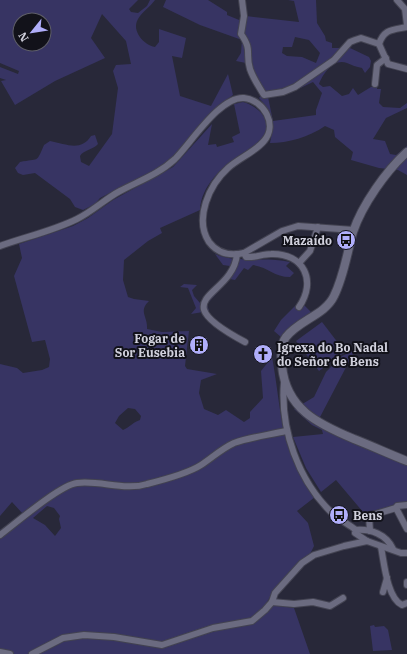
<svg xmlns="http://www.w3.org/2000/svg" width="407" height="654" font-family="'IBM Plex Serif',serif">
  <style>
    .green { fill: #373463; fill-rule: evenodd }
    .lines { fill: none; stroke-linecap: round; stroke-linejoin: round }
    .minor-casing { stroke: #434351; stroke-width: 8 }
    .tertiary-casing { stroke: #434351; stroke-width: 10 }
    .minor { stroke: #6b6b80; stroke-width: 6 }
    .tertiary { stroke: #6b6b80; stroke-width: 8 }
    .labels { text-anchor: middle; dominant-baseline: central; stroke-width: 4; stroke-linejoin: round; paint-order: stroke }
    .poi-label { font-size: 12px; font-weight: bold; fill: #d1d1dd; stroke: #12121a; text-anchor: end }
  </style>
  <rect width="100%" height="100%" fill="#282839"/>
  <g class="green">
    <path d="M0 0H138L129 9 131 12 138 13 147 6 150 0H155C150 7 142 12 138 19 131 31 144 45 155 47L159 42V29L186 38 182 58 172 56 180 96 211 106 228 74 233 95 215 109 171 159 157 169 100 198 95 204 83 210 75 207 70 199 35 173 23 175 18 173 15 168 20 162C39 158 36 164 44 145L50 141C66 144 81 152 91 136L95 135 98 144C93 150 83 150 80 156L81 162 89 166 112 134 118 88 113 71 116 65 131 64 126 41 102 14 91 38 105 58 55 81 15 105 1 81 6 80 0 78V67L18 74 19 71 0 63ZM20 20H44V44H20Z"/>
    <path d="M166 0H208L227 12V15L244 22 246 16 299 22 294 1 288 0H316L317 23 325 36 326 41 332 43V48H350L369 57 371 61 370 67 365 73 362 68C356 67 352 65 347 63 333 58 323 74 319 84L323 87 330 86 342 96 349 94 353 88 358 95 371 87H377V89H381L379 103 383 107 400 108 407 103V108L386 118 373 139 385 141 390 154 396 155 407 146V175L398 170 379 168 351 160 353 152 335 137 334 130 325 126C309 137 288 143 270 143 274 123 274 114 259 98L262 95 246 63 236 61 241 53 242 40 200 25 163 7ZM295 37 309 40 320 53 316 63 302 57 287 56 282 53 283 47H292ZM313 82 322 93 316 110V115L273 121 268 97 290 93Z"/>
    <path d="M243 102C257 106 273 119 264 135 260 143 249 149 243 153 223 166 201 185 200 210L160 228 162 233 148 241 124 260 123 280 128 297 134 299 149 301C138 312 148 316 147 329L162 332 189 331 185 366 187 369 217 374 201 380 199 393 204 409 218 415 226 410 244 422 250 418V412L263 398 261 371 272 357C282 410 279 452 315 497L297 511 308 523 314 546 310 554 275 588 266 604 294 608 310 654H0V530L23 514 12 502 0 516V364L17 368 23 373 42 370 49 367 50 359 45 340 32 342 14 276 22 258 19 244 73 226 88 218 113 200 173 167 212 124 208 145 216 144 217 147 234 142 232 137 240 133 234 104ZM128 408 135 409 141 416 140 420C133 422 130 427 123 430L115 423 119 416ZM47 506 54 508 60 516 59 519 61 528 55 536 45 525 33 518Z"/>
    <path d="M215 254C239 264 265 256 290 262L286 266 294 273 290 277C274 277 268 267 253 265L248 270 244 268 235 280 230 279 207 304 209 311 191 314 196 308 188 288 180 287 184 284 197 285 192 290 194 296 200 303 231 269 230 266 223 265Z"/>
    <polygon points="300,301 312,313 290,327 281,337 274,331 281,320"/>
    <polygon points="322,322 345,352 319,371 296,341"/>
    <polygon points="355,350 319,419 407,457 407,502 390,508 363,512 336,480 321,492 306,468 293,437 323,434 322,430 312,425 294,409 314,397 326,372 342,356"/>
    <polygon points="374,625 375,627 384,626 388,630 392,650 373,651 370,626"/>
  </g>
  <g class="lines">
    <g class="minor-casing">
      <g id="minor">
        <path d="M242 0 244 16 241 34C253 51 245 53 250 69 253 78 259 87 264 95L283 92 295 87 334 60 350 42 355 40 361 38 379 44C384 29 392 30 407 27"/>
        <polyline points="397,0 405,9 407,25"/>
        <polyline points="379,44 388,64 407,69"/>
        <polyline points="375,84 377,65 386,58"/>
        <path d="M0 246C25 237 53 231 77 219 93 211 105 199 120 191 139 181 159 174 175 159 191 143 220 96 244 98 264 100 278 125 264 141 255 152 239 158 228 168 209 185 194 219 209 242 218 254 231 256 244 253L282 231 298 226 354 230"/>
        <path d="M244 253 246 257C255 258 262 254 271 254 304 253 317 281 299 307"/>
        <path d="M237 254C233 299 159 296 245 342"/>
        <polyline points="299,263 310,251 318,227"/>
        <path d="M284 382C280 429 298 481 333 514 340 520 348 524 356 530L355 533 367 541"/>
        <polyline points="396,508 397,506 407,505"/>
        <path d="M356 530C371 529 386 534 393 549"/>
        <polyline points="370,531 369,516 396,508 407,529"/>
        <path d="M0 535C16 523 60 485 77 483 100 480 125 491 147 484 163 480 187 474 201 465 212 458 221 449 234 443 251 437 269 435 286 431"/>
        <path d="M381 547C384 562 387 598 402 605L407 603"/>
        <polyline points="407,582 407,585"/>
        <polyline points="383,592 387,578"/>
        <polyline points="272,602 294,604 313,602 330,606 343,598"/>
        <polyline points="0,652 10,654"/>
        <polyline points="32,654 63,638 84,635 114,637 162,645 213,628 252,621 265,610 272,602 275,593 302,563 314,555 344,546 367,541 401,553 407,553"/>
      </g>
    </g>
    <g class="tertiary-casing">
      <path id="tertiary" d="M407 152C386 171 362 205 353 232 347 253 344 276 334 296 325 315 299 320 286 337 280 345 281 356 282 366 286 409 318 424 354 439 372 446 389 454 407 461"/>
    </g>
    <use href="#minor" class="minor"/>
    <use href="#tertiary" class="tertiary"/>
  </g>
  <defs>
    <g id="bus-disc" transform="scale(1)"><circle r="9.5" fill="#b0aefa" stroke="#12121a"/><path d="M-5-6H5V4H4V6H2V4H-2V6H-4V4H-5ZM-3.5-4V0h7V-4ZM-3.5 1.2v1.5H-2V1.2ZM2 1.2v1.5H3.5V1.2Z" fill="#111"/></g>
    <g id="building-disc" transform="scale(1)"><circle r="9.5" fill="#b0aefa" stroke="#12121a"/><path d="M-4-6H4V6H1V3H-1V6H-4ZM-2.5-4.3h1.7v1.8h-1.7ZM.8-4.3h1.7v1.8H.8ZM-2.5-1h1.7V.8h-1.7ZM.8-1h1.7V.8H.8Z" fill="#111"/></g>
    <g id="church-disc" transform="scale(1)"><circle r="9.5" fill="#b0aefa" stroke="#12121a"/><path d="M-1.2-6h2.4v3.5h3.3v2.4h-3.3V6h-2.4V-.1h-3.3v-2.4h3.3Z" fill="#111"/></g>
  </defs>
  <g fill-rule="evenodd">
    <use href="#bus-disc" x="346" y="240"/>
    <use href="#building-disc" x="199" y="345"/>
    <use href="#church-disc" x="263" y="354"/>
    <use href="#bus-disc" x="339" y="515"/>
  </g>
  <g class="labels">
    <g class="poi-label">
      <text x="332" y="240">Mazaído</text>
      <text x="185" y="338">Fogar de<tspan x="185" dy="14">Sor Eusebia</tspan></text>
      <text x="277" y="347" text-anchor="start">Igrexa do Bo Nadal<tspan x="277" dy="14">do Señor de Bens</tspan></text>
      <text x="353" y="515" text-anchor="start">Bens</text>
    </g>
  </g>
  <g transform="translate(32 32) rotate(240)"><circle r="19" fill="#12121a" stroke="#5e5e68"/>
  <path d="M0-3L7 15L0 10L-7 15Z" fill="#b0aefa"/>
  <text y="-6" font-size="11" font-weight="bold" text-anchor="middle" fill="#d1d1dd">N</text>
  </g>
</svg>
